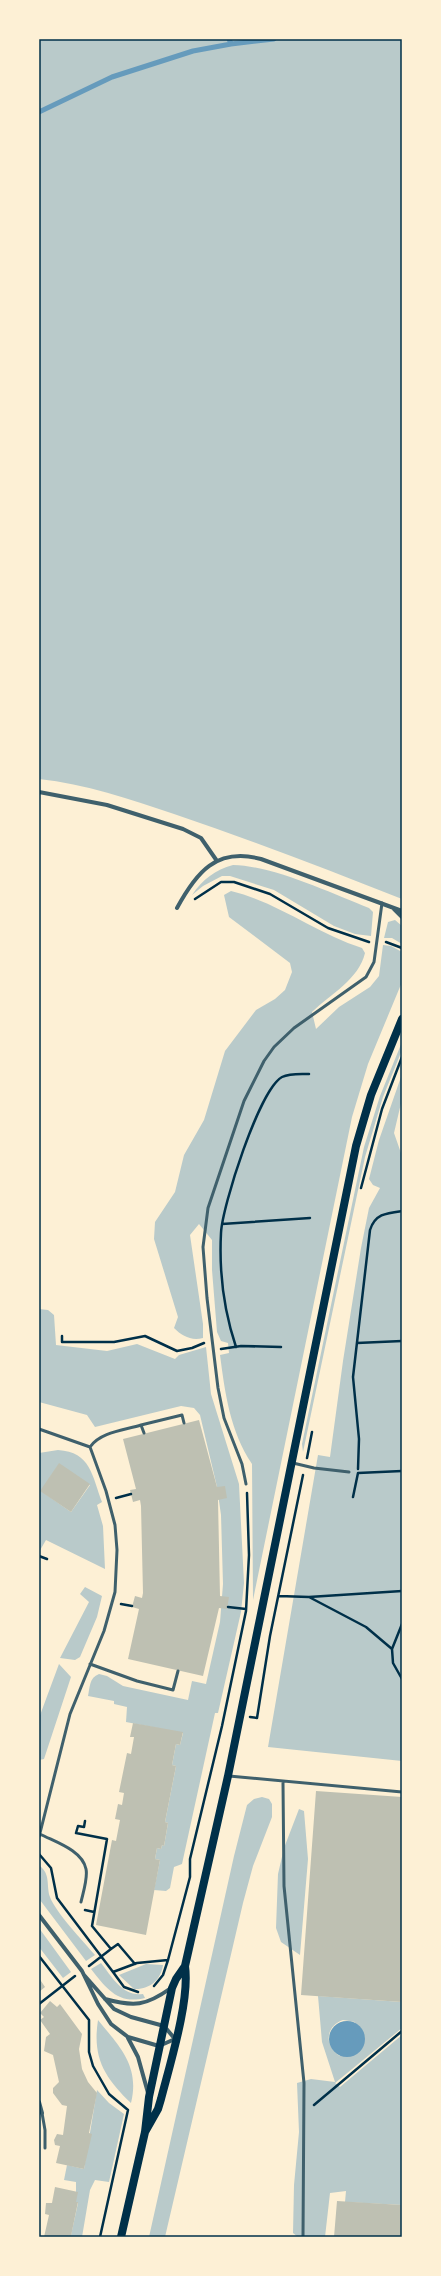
<svg xmlns="http://www.w3.org/2000/svg" width="441" height="2276" font-family="'PT Sans Narrow',sans-serif">
  <style>
    .green { fill: #b9caca; fill-rule: evenodd }
    .water { fill: #669bbc }
    .lines { fill: none; stroke-linecap: round; stroke-linejoin: round }
    .stream { stroke: #669bbc; stroke-width: 5 }
    .building { fill: #bec0b2 }
    .path { stroke: #003049; stroke-width: 2.5 }
    .service { stroke: #3f606c; stroke-width: 3 }
    .minor { stroke: #3f606c; stroke-width: 4 }
    .secondary { stroke: #003049; stroke-width: 8 }
    .neatline { fill: none; stroke: #003049; stroke-width: 1.5 }
  </style>
  <rect width="100%" height="100%" fill="#fdf0d5"/>
  <path class="green" d="M39 39H402V899C326 869 251 840 174 814 130 799 85 784 39 779Z
    M233 865C275 866 330 893 369 908L373 912 371 936 355 934 334 926 274 890 230 876H222L203 886 192 895C203 879 215 870 233 865Z
    M231 891C277 902 316 933 362 948L365 953C359 979 331 994 312 1012L316 1029 339 1007 370 987 379 976 383 945 391 946 402 952V982L368 1064 352 1117 253 1600 252 1464C230 1431 225 1393 220 1355L229 1353 228 1343 221 1341 217 1332 212 1270V1240L199 1224 190 1235 203 1324V1338C191 1341 182 1336 174 1328L178 1317 154 1239 155 1222 175 1192 184 1155 204 1120 225 1051 256 1010 275 999 285 990 292 972 290 963 229 917 224 895Z
    M395 920 402 926V944L392 938H384L388 922Z
    M402 1042V1050L383 1097 365 1157 303 1452 302 1444 364 1147 380 1096Z
    M402 1074V1099L394 1133 402 1156V1761L268 1747 318 1455 330 1457 343 1361 361 1248 369 1208 380 1188 373 1185 369 1179 379 1140Z
    M39 1309 48 1310 54 1315 56 1345 107 1351 137 1344 175 1359 179 1355 206 1347 211 1394 239 1484 244 1583 241 1612 218 1713H215L182 1864 174 1867 170 1888 166 1891 154 1890 160 1860 155 1859 157 1848 161 1849 162 1845 164 1846 168 1823 165 1822 176 1766 172 1765 176 1744 180 1745 183 1733 126 1722 127 1707 114 1704V1701L88 1696C90 1687 89 1678 99 1674L107 1676 123 1686 188 1700 192 1681 206 1684 220 1622 223 1584 221 1515 217 1487 200 1415 194 1408 181 1406 95 1427 87 1415 39 1402Z
    M58 1450C91 1452 92 1476 102 1502L97 1505 103 1526 105 1569 46 1540 39 1552V1453ZM59 1464 90 1485 71 1512 41 1491Z
    M85 1587 102 1596 97 1617 80 1657 75 1660 60 1658 89 1602 80 1594Z
    M59 1664 71 1677 44 1759 39 1760V1718Z
    M262 1797 269 1799 272 1804V1817L253 1866 243 1903 165 2237H149L234 1856 247 1805 254 1799Z
    M299 1809 304 1811 308 1859 300 1955 281 1942 276 1928 278 1874 284 1848Z
    M40 1866C51 1875 46 1886 50 1897 56 1913 83 1941 95 1955L86 1961 40 1900Z
    M39 1928 71 1972 63 1978 39 1947Z
    M101 1963C112 1977 123 1997 143 1994L145 1998C118 2005 106 1988 91 1969Z
    M146 1964 163 1965C161 1980 149 1990 134 1989L119 1975Z
    M318 1996 402 2002V2028L335 2083 340 2087 402 2035V2205L345 2202 346 2191 330 2193 325 2237H298L293 2233 294 2185 299 2132 297 2083 311 2079 335 2082 322 2042ZM343 2020 355 2022 340 2056C324 2047 325 2026 343 2020Z
    M98 2020C120 2047 140 2066 131 2103 105 2078 92 2058 98 2020Z
    M97 2090 109 2103 124 2114 109 2182 95 2180 90 2190 82 2237H68V2235H71L78 2203 76 2202V2182L64 2180 67 2165 84 2169Z"/>
  <path class="water" d="M329 2039a18 18 0 1 1 36 0a18 18 0 1 1-36 0Z"/>
  <g class="lines">
    <path class="stream" d="M229 39 231 44 274 39
      M39 112 112 77 193 51 231 44"/>
  </g>
  <path class="building" d="M199 1420 217 1487 225 1486 227 1498 218 1500 220 1596 229 1597 227 1609 219 1608 203 1676 128 1659 139 1609 132 1607 135 1596 142 1598 143 1593 141 1506 140 1500 133 1502 130 1490 136 1489 123 1439Z
    M59 1463 90 1484 71 1512 40 1491Z
    M133 1723 183 1732 180 1745 176 1744 172 1765 176 1766 165 1822 168 1823 164 1846 162 1845 161 1849 157 1848 155 1859 160 1860 146 1935 96 1925 112 1840 116 1841 120 1820 115 1819 118 1804 122 1805 124 1793 119 1792 127 1753 131 1754 134 1737H130Z
    M316 1791 402 1797V2002L301 1995Z
    M39 1978 45 1987 39 1992Z
    M50 2001 57 2007 60 2004 82 2034 79 2049 82 2069 88 2082 97 2093 89 2133 92 2134 84 2169 56 2163 60 2146 55 2145 54 2140 57 2134 63 2135 67 2106 62 2105 53 2093V2088L59 2082 53 2055 44 2051 46 2037 50 2034 40 2020 44 2017 40 2013Z
    M55 2187 78 2192 76 2202H78L71 2236 68 2235V2237H44L49 2215 45 2214 46 2203H52Z
    M337 2201 402 2205V2237H334Z"/>
  <g class="lines">
    <path class="path" d="M195 899 221 882H234L270 894 328 928 369 942
      M386 942 402 948
      M361 1188 382 1109 402 1057
      M222 1224 310 1218
      M62 1336V1342H114L145 1336 177 1351 192 1348 204 1343
      M357 1343 402 1341
      M236 1347C224 1311 219 1271 221 1233 222 1207 259 1090 282 1077 290 1073 301 1074 309 1074
      M221 1349 241 1346 281 1347
      M307 1458 312 1432
      M358 1469 359 1439 353 1377 370 1230C375 1214 386 1213 402 1211
      M353 1497 358 1473 402 1471
      M116 1498 131 1494
      M39 1556 47 1559
      M279 1596 309 1597 402 1591
      M309 1597 366 1627 392 1649 393 1663 402 1679
      M121 1604 132 1606
      M228 1607 246 1609
      M392 1649 402 1624
      M250 1717 257 1718 270 1636 303 1475
      M85 1821 84 1827 78 1826 76 1833 107 1839 92 1926 111 1949 89 1966
      M39 1854 51 1868 57 1898 113 1972 137 1963 168 1960 190 1877V1859L222 1726 246 1611 249 1555 247 1493
      M85 1910 94 1912
      M111 1949 118 1944 135 1964
      M39 1956 89 2020V2052L93 2066 109 2094 128 2110 100 2237
      M113 1972 124 1987 138 1992
      M154 1986 163 1975 168 1960
      M39 2004 75 1976
      M314 2105 402 2031"/>
    <path class="service" d="M141 1425 182 1415 184 1423
      M39 1429 90 1447
      M293 1463 314 1468 349 1472
      M246 1484 242 1464 224 1418 218 1388 207 1298 203 1247 208 1208 244 1101 264 1061 274 1047 294 1028 366 977 374 962 382 903
      M90 1664 137 1681 173 1690 178 1671
      M229 1776 402 1792
      M283 1783 284 1886 304 2083 303 2237
      M40 1834C55 1842 82 1850 86 1869 88 1878 83 1893 81 1902
      M39 1837 70 1714 104 1631 115 1592 117 1550 115 1525 106 1491 90 1447C100 1432 125 1430 141 1425L144 1433
      M42 2113 45 2130V2148"/>
    <path class="minor" d="M39 792 107 805 183 829 201 838 217 861
      M177 908C196 873 216 847 261 859L402 911
      M394 909 402 917
      M39 1915 82 1971 98 2004 111 2024 128 2037 159 2046 175 2039 164 2026 131 2017 114 2009 84 1975
      M105 1999C134 2007 146 2006 171 1988
      M128 2038 138 2057 148 2093
      M39 2102 42 2113"/>
    <path class="secondary" d="M145 2132 158 2109 161 2099C170 2064 190 2000 185 1966L228 1776 356 1146 371 1095 402 1019
      M121 2237 145 2132 149 2097 172 1988 176 1979 185 1966"/>
  </g>
  <rect width="441" height="2276" fill="none" stroke="#fdf0d5" stroke-width="80"/>
  <rect x="40" y="40" width="361" height="2196" class="neatline"/>
</svg>
